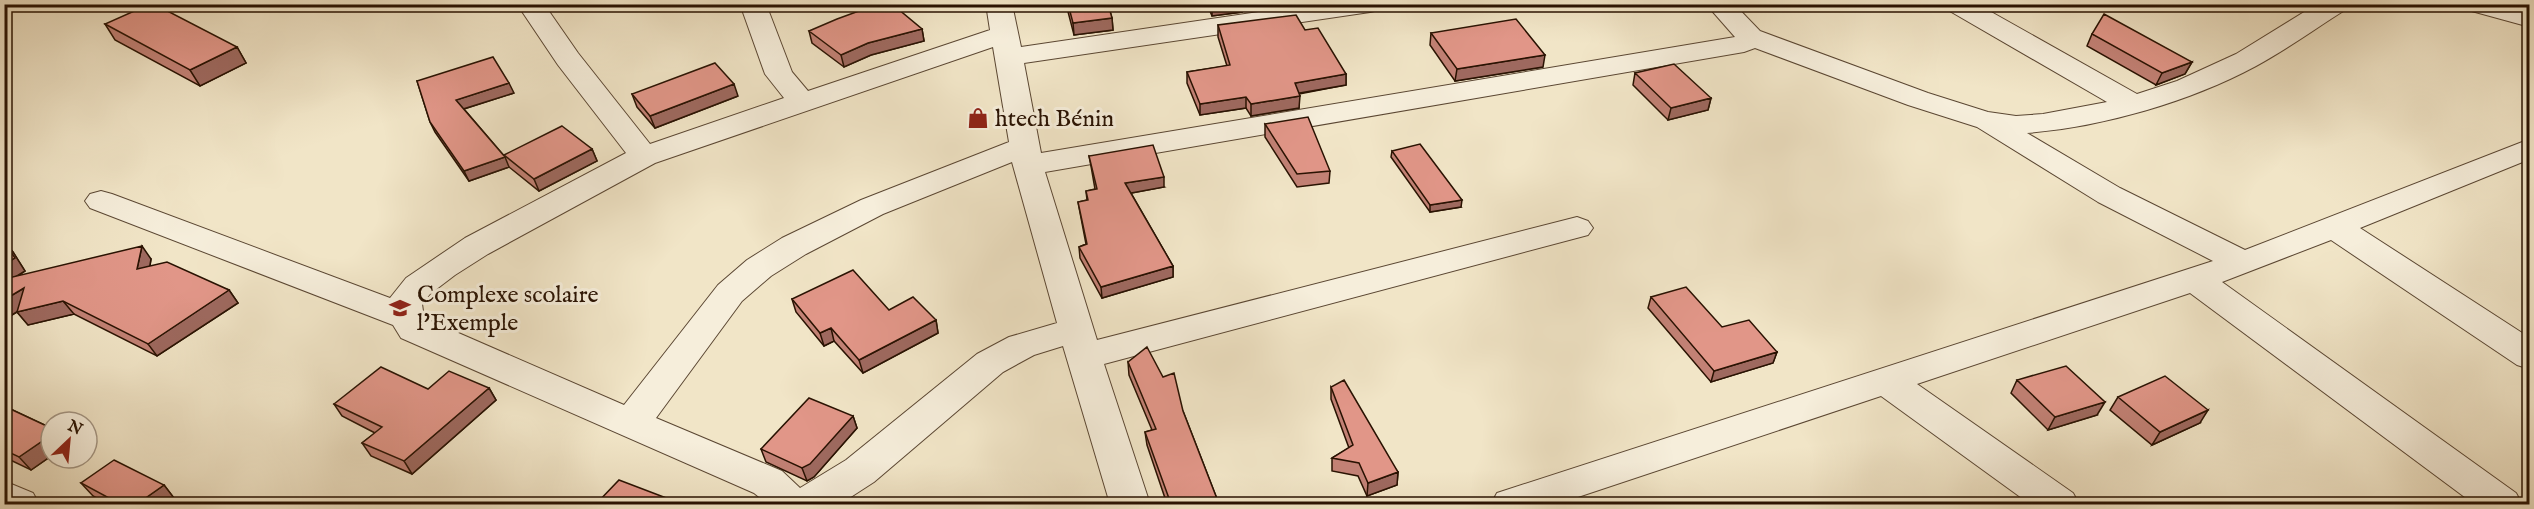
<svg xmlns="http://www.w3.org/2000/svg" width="2534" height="509" font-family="'IM FELL English',serif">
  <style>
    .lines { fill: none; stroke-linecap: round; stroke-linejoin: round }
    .minor-casing { stroke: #5b4733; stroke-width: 2 }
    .minor { fill: #f6eedb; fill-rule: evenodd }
    .wall { fill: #c28175; stroke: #291202; stroke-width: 1.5 }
    .shaded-wall { fill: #9e695f; stroke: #291202; stroke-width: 1.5 }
    .building { fill: #e19688; stroke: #291202; stroke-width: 1.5 }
    .labels { text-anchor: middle; stroke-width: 6; stroke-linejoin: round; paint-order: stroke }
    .poi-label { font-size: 24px; fill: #291202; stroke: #f6eedb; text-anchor: start }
  </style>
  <rect width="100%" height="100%" fill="#f1e5c7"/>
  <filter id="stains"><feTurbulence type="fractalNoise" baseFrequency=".00333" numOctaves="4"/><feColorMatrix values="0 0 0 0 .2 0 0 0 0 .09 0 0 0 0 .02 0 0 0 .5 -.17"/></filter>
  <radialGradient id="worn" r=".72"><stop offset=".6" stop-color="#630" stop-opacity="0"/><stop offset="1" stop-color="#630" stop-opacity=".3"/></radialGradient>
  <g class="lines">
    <defs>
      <path id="minor" d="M517 4H544L578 53 650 144 784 98 765 74 740 4H766L792 72 808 91 990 30 986 4H1012L1021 47 1312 4H1383L1379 10 1370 12 1024 63 1041 153 1735 37 1706 4H1734L1760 31 1928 93 1988 112 2016 116 2043 114 2107 102 1948 10 1944 4H1977L2137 94 2177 81 2236 54 2317 4H2349L2345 10C2316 28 2286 50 2256 66 2189 102 2102 127 2027 133L2120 188 2245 250 2530 139V159L2360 228 2530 338V369L2517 365 2331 240 2222 282 2516 493 2522 504H2474L2190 293 1917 384 2073 493 2079 504H2030L1881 396 1557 504H1491L1497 493 2213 261 2098 202 1977 127 1908 105 1755 48 1744 52 1045 172 1097 340 1577 217 1588 221 1593 228 1588 235 1104 364 1150 504H1110L1063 346 1034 355 1003 372 874 482 840 504H764V501L754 493 401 338 393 325 90 208 85 201 90 194 101 191 112 194 390 298 406 278 465 238 626 153 558 65ZM993 47 1009 142 861 200 782 238 747 260 718 285 624 405 424 318 422 304 430 294 455 275 488 254 655 163ZM1012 162 1057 323 1009 337 977 354 846 460 800 488 782 471 656 418 742 301 771 276 806 254 883 214Z
        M2464 4H2508L2530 11V27L2468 10Z
        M4 481 33 493 39 504H4Z"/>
    </defs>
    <use href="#minor" class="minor-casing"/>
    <use href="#minor" class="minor"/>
  </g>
  <path class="wall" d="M1066 4H1108L1112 18 1113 30 1074 35Z
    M1207 4H1242V12L1212 16Z
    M105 24 237 47 246 63 200 86 115 40Z
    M1218 25 1305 30 1346 74V85L1299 94V108L1251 116 1246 108 1200 115 1187 83V72L1227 66 1218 37Z
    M922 29 924 41 871 55 844 67 812 43 809 31Z
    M1431 33 1543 67 1455 81 1430 45Z
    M2092 34 2192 62 2185 74 2156 85 2087 46Z
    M1635 73 1711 98 1708 110 1668 120 1633 85Z
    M417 81 514 93 464 109 505 157 504 155 592 149 597 161 539 191 509 167 469 181 435 132 430 122Z
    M632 94 738 96 655 128 637 107Z
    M1265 124 1330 171 1329 183 1297 187 1265 137Z
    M1392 151 1461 207 1430 212 1391 157Z
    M1089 156 1164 187 1131 193 1173 266V277L1102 298 1080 258 1079 247 1086 244 1078 202 1087 200 1086 191 1095 189 1091 166Z
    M4 242 13 252 25 271 18 276 151 259 150 266 229 290 238 303 157 356 74 314 28 325 17 312 4 320Z
    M1651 297 1777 352 1773 363 1711 382 1648 308Z
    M792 299 889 310 936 320 938 333 863 373 834 341 824 346 796 312Z
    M1128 362 1183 411 1219 504H1167L1147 445 1145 432 1152 430 1129 375Z
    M2017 380 2097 415 2048 430 2011 393Z
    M1331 387 1398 472 1397 485 1367 496 1358 476 1332 471V458L1349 448 1331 399Z
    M489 388 496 400 412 474 371 456 362 443 375 433 342 416 334 404 428 389Z
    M2118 397 2200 423 2152 445 2110 410Z
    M4 406 51 428V456L31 470 4 457Z
    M853 416 857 428 814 477 807 481 766 462 761 449Z
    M81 483 164 485 174 498 166 504H108L93 496Z"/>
  <path class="shaded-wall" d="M1242 4V12L1212 16V5Z
    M1112 18 1113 30 1074 35 1073 23Z
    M922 29 924 41 871 55 844 67 841 55 868 43Z
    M237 47 246 63 200 86 190 70Z
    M1545 55 1543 67 1455 81 1457 69Z
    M2192 62 2185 74 2156 85 2162 73Z
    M1346 74V85L1294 94 1295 83Z
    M509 83 514 93 460 110 456 100Z
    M734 84 738 96 655 128 650 116Z
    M1300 96 1299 108 1251 116V104Z
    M1246 97V108L1200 115V104Z
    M1711 98 1708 110 1668 120 1671 108Z
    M592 149 597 161 539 191 534 179Z
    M505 157 509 167 469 181 464 171Z
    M1164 177V187L1126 194 1125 183Z
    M1462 200 1461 207 1430 212V205Z
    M4 242 13 252 25 271 4 284Z
    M142 246 151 259 147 282 137 269Z
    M1173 266V277L1102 298 1101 287Z
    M24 288 34 301 4 320V300Z
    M229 290 238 303 157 356 148 344Z
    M63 301 74 314 28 325 17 312Z
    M936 320 938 333 863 373 859 360Z
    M831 328 834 341 824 346 820 333Z
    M1777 352 1773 363 1711 382 1714 371Z
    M489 388 496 400 412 474 404 461Z
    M2105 402 2097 415 2048 430 2055 417Z
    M2208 410 2200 423 2152 445 2160 432Z
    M853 416 857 428 814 477 807 481 802 468Z
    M51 435V456L31 470 19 457Z
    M1398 472 1397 485 1367 496 1368 483Z
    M164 485 174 498 166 504H137Z"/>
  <path class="building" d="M150 4H154L237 47 190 70 105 24Z
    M878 4H892L922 29 868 43 841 55 809 31 837 19Z
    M1068 4H1108L1112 18 1073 23Z
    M2104 14 2192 62 2162 73 2092 34Z
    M1296 15 1305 30 1318 28 1346 74 1295 83 1300 96 1251 104 1246 97 1200 104 1187 72 1230 65 1218 25Z
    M1516 19 1545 55 1457 69 1431 33Z
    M493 57 509 83 456 100 505 157 464 171 430 122 417 81Z
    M715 63 734 84 650 116 632 94Z
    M1674 64 1711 98 1671 108 1635 73Z
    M1308 117 1330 171 1297 174 1265 124Z
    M562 126 592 149 534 179 504 155Z
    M1420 144 1462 200 1430 205 1392 151Z
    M1153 145 1164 177 1125 183 1173 266 1101 287 1079 247 1087 244 1078 202 1088 200 1086 191 1097 189 1089 156Z
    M4 242 15 258 4 265Z
    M142 246 137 269 167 262 229 290 148 344 63 301 17 312 24 288 4 300V279Z
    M853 270 889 310 913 297 936 320 859 360 831 328 820 333 792 299Z
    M1686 287 1722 327 1749 320 1777 352 1714 371 1651 297Z
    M1147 347 1163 377 1174 373 1183 411 1219 504H1171L1145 432 1156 429 1128 362Z
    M2066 366 2105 402 2055 417 2017 380Z
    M381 367 428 389 449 371 489 388 404 461 362 443 382 427 334 404Z
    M2165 376 2208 410 2160 432 2118 397Z
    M1344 380 1398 472 1368 483 1359 463 1332 458 1353 445 1331 387Z
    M809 398 853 416 810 464 802 468 761 449Z
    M4 406 51 428V435L19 457 4 450Z
    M114 460 164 485 137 504H120L81 483Z
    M619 480 682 504H596Z"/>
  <defs>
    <symbol id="shop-bare" viewBox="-9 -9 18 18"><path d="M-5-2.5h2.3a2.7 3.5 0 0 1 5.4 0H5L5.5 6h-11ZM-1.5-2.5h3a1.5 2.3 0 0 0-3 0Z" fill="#8f2418" stroke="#f6eedb" stroke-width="2.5" paint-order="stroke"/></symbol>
    <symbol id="school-bare" viewBox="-9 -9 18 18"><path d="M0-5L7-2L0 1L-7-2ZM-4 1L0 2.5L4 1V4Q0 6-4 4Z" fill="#8f2418" stroke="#f6eedb" stroke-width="2.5" paint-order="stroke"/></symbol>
  </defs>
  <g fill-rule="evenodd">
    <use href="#shop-bare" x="963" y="103" width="30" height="30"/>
    <use href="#school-bare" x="385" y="293" width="30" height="30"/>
  </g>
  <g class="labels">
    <g class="poi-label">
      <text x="995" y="126">htech Bénin</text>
      <text x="417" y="302">Complexe scolaire<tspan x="417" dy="28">l'Exemple</tspan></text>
    </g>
  </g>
  <rect width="2534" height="509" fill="none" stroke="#f1e5c7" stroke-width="24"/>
  <rect x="6" y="6" width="2522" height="497" fill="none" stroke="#291202" stroke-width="3"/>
  <rect x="12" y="12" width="2510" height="485" fill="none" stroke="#291202" stroke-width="1.5"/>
  <g transform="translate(69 440) rotate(26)"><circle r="28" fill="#f6eedb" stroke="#a49684" stroke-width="1.5"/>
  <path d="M0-4.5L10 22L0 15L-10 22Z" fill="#8f2418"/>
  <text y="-9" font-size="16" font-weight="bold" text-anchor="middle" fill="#291202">N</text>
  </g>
  <rect width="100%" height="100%" filter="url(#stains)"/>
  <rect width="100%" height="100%" fill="url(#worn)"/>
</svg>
